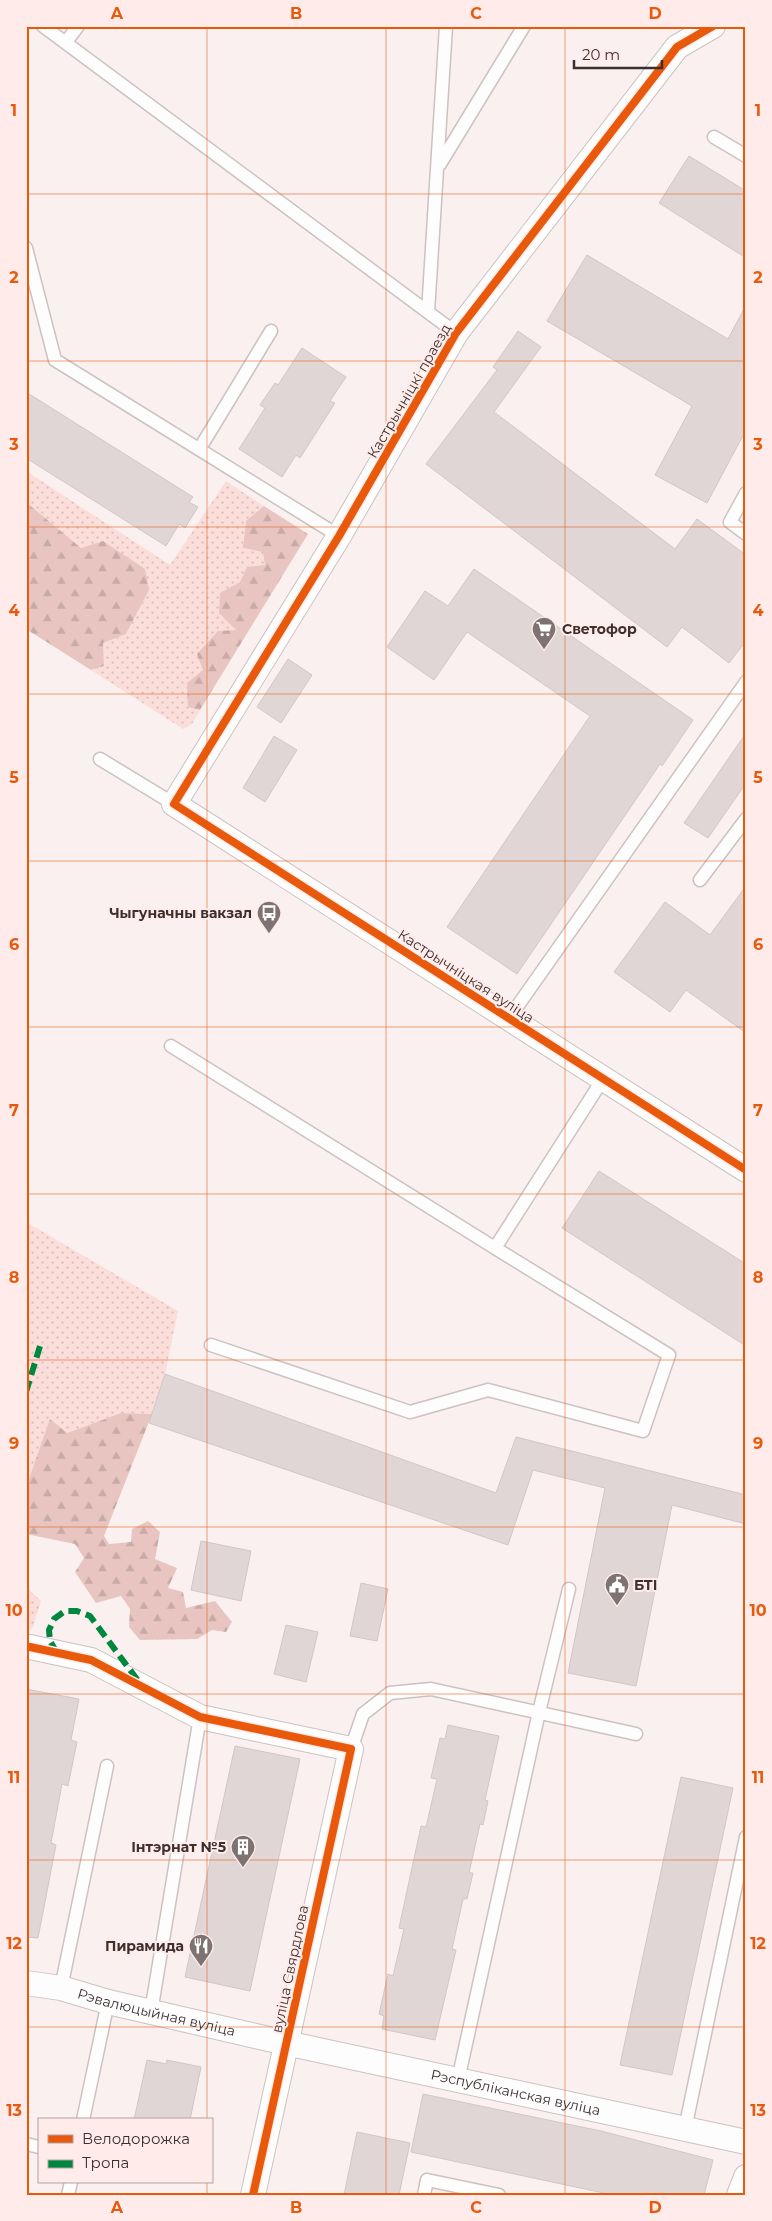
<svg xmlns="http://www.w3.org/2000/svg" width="772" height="2221" font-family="Montserrat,sans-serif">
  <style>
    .grass { fill: url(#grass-dots) }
    .forest { fill: url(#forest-firs) }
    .building { fill: #e0d6d5; stroke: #d1c7c6 }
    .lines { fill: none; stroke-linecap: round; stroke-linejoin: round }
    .lane-casing { stroke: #ccc2c1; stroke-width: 15 }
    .street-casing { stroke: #ccc2c1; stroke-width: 26 }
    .lane { stroke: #fefdfd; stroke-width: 12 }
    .street { stroke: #fefdfd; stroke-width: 24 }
    .quiet { stroke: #00873e; stroke-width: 6; stroke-dasharray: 12 6; stroke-linecap: butt }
    .cycleway-casing { stroke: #ffecea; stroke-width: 11 }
    .cycleway { stroke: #e8590c; stroke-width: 8 }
    .grid { fill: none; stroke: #e8590c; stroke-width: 1; stroke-opacity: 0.55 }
    .labels { text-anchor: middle; stroke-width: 4; stroke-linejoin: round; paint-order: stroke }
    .street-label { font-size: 14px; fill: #3c302f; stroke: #ffecea }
    .poi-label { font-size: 14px; font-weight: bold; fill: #3c302f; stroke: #ffecea; text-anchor: end }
    .neatline { fill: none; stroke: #e8590c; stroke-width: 2 }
    .grid-label { font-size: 16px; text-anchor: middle; font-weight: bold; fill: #e8590c }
  </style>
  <defs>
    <pattern id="grass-dots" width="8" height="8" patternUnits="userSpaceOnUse" patternTransform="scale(1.25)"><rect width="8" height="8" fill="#fbddda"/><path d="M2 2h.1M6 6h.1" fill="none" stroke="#d8bebb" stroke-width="1.8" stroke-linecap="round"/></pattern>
    <pattern id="forest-firs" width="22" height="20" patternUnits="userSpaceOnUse" patternTransform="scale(1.25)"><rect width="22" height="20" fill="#e8c5c1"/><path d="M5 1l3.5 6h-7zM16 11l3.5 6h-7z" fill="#c8aaa6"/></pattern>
  </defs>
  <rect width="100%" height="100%" fill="#faf0ef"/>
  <path class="grass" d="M26 471 170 565 226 481 264 506 246 521 243 548 264 552 265 565 237 630 203 670 188 707 200 710 192 724 183 729 91 670 104 666 103 643 126 634 149 590 103 542 81 548 26 502Z
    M26 1222 178 1311 165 1374 152 1414 121 1413 67 1433 26 1481Z
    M26 1587 41 1601 33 1627 26 1632Z"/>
  <path class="forest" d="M26 502 81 548 103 541 145 569 149 590 126 634 103 643 104 666 91 670 26 629Z
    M264 506 308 534 200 710 188 707 187 683 203 670 197 654 218 631 236 630 219 613 220 593 240 582 247 567 265 565 263 552 243 548 246 521Z
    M121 1413 152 1414 104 1536 109 1544 131 1542 132 1529 148 1521 160 1532 155 1559 177 1568 168 1588 183 1592 186 1608 215 1601 232 1622 226 1632 212 1630 197 1639 140 1640 129 1627 130 1609 121 1596 96 1603 75 1572 84 1558 75 1544 26 1534V1481L29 1479 50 1419 67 1433Z"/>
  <path class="building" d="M689 156 746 191V258L659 203Z
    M587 255 728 339 746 305V430L707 503 655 475 692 406 547 321Z
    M518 331 541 347 494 412 675 549 697 519 746 555V641L729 663 682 627 667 647 426 464 497 370 493 367Z
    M302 348 346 377 330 401 335 403 300 458 296 455 282 477 239 449 265 408 260 405 275 383 278 385Z
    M26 392 193 497 189 502 198 507 185 528 179 524 166 546 26 458Z
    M474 569 693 720 662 766 660 764 517 974 447 927 590 716 467 632 434 680 387 647 425 591 448 606Z
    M288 659 312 675 281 723 257 707Z
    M746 733V783L708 838 684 823Z
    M274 736 297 750 265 802 243 788Z
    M746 886V1033L686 990 670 1012 614 972 665 902 710 935Z
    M599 1171 746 1264V1346L562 1228Z
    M165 1374 496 1493 516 1437 746 1495V1524L672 1505 636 1686 568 1673 605 1488 533 1470 508 1545 149 1423Z
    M201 1541 251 1551 241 1601 191 1590Z
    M361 1583 388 1589 377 1641 350 1636Z
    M286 1625 318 1632 306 1682 274 1674Z
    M26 1689 79 1699 71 1740 77 1742 68 1786 62 1784 51 1843 56 1845 38 1938 26 1937Z
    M448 1725 499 1736 485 1800 488 1801 483 1825 480 1824 469 1873H473L467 1899H463L452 1949 456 1950 435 2040 382 2029 384 2016 379 2014 388 1974 393 1976 404 1929 399 1928 421 1826 426 1827 437 1779 431 1778 440 1738 445 1739Z
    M235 1746 300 1759 250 1991 185 1977Z
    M681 1777 733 1788 672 2075 620 2065Z
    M147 2060 166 2064 167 2060 201 2067 190 2120H134Z
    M423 2094 601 2131 713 2160 704 2195H613L411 2152Z
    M357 2132 410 2143 399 2195H344Z"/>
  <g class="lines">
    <defs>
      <path id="lane" d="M43 26 456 333
        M66 42 78 26
        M714 137 746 156
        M440 164 524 26
        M26 248 55 360 339 536
        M428 312 446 26
        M200 448 271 331
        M746 493 730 522 746 534
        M100 759 174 804
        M700 880 746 819
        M509 1018 746 682
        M171 1046 495 1248
        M211 1345 410 1412 488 1390 643 1431 669 1355 495 1248 603 1079
        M351 1749 363 1714 390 1693 431 1689 636 1734
        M61 1988 107 1766
        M151 2012 200 1717
        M458 2080 539 1712 569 1589
        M83 2120 108 2002
        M685 2129 746 1837
        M26 2144 39 2147
        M68 2195 71 2182
        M424 2195 427 2180 499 2195"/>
      <g id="street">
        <path d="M713 26 677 47 456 333 339 536 174 804 746 1170"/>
        <path d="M30 1647 91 1660 200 1717 351 1749 253 2195"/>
        <path id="s1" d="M26 1983 61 1988 108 2002 286 2043 746 2142"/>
        <path d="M739 2195 746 2177"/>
      </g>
    </defs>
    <use href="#lane" class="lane-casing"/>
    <use href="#street" class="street-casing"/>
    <use href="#lane" class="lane"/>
    <use href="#street" class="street"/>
    <path class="quiet" d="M26 1392 40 1346
      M57 1653 50 1641 49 1630 54 1619 65 1611H77L90 1616 139 1682"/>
    <defs>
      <path id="cycleway" d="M713 26 677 47 456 333 339 536 174 804 746 1170
        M30 1647 91 1660 200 1717 351 1749 253 2195"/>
    </defs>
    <use href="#cycleway" class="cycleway-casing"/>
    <use href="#cycleway" class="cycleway"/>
  </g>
  <path class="grid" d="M207 26V2120M386 26V2195M565 26V2195M26 194H746M26 361H746M26 527H746M26 694H746M26 861H746M26 1027H746M26 1194H746M26 1360H746M26 1527H746M26 1694H746M26 1860H746M26 2027H746M207 2182V2195"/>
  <defs>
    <symbol id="supermarket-pin" viewBox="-11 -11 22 30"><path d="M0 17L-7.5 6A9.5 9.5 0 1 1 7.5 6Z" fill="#7e7372" stroke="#ffecea"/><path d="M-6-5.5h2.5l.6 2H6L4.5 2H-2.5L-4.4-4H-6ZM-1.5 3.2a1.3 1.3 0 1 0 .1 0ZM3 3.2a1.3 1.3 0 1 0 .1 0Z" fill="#fff"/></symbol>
    <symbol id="bus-pin" viewBox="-11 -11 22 30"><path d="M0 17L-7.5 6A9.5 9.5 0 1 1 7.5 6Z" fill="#7e7372" stroke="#ffecea"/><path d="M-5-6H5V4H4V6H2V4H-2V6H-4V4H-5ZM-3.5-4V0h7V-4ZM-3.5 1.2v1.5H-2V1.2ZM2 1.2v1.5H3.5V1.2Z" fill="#fff"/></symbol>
    <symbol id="civic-pin" viewBox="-11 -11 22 30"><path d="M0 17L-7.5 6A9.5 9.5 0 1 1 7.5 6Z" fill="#7e7372" stroke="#ffecea"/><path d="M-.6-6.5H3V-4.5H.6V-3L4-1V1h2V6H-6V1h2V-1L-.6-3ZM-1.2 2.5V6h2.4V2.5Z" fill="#fff"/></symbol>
    <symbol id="building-pin" viewBox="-11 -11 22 30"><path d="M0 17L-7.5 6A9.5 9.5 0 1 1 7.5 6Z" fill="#7e7372" stroke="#ffecea"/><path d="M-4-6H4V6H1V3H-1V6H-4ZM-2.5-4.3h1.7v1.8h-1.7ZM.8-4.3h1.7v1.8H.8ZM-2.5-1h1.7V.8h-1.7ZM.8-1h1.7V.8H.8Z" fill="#fff"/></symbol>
    <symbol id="restaurant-pin" viewBox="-11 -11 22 30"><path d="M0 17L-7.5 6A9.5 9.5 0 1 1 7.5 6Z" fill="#7e7372" stroke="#ffecea"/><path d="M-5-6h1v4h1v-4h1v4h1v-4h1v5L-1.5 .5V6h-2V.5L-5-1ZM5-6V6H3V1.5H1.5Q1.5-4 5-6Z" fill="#fff"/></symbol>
  </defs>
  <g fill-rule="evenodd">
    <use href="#supermarket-pin" x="530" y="615" width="28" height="38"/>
    <use href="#bus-pin" x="255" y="899" width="28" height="38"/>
    <use href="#civic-pin" x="603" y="1571" width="28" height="38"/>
    <use href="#building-pin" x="229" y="1833" width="28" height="38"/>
    <use href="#restaurant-pin" x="187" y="1932" width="28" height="38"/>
  </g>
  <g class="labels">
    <g class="street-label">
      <text transform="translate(409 391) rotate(-60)" y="5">Кастрычніцкі праезд</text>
      <text transform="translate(466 976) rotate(33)" y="5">Кастрычніцкая вуліца</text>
      <text transform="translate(290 1969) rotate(-78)" y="5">вуліца Свярдлова</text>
      <text dy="5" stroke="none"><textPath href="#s1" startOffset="134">Рэвалюцыйная вуліца</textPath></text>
      <text dy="5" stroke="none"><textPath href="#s1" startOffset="502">Рэспубліканская вуліца</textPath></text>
    </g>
    <g class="poi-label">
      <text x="562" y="634" text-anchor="start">Светофор</text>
      <text x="252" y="918">Чыгуначны вакзал</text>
      <text x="634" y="1590" text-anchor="start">БТІ</text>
      <text x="226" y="1852">Інтэрнат №5</text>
      <text x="184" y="1951">Пирамида</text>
    </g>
  </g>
  <rect width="772" height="2221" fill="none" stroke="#ffecea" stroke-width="55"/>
  <rect x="38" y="2118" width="175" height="65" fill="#ffecea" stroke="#b1a19f"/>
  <rect x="48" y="2135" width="25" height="8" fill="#e8590c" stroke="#b1a19f"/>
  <text x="82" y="2144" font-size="15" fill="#3c302f">Велодорожка</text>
  <rect x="48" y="2160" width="25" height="8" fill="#00873e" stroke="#b1a19f"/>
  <text x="82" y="2168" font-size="15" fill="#3c302f">Тропа</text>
  <path d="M574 60v8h88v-8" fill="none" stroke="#3c302f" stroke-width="2.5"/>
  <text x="582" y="60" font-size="15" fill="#3c302f" stroke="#ffecea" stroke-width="4" paint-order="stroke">20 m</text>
  <rect x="28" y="28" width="716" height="2166" class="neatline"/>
  <g class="grid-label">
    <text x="117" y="19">A</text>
    <text x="296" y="19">B</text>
    <text x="476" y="19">C</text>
    <text x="655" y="19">D</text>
    <text x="14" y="116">1</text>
    <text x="758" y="116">1</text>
    <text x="14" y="283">2</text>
    <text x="758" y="283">2</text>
    <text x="14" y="450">3</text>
    <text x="758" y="450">3</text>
    <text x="14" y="616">4</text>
    <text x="758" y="616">4</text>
    <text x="14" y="783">5</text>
    <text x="758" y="783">5</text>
    <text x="14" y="950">6</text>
    <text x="758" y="950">6</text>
    <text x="14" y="1116">7</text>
    <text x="758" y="1116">7</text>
    <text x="14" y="1283">8</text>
    <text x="758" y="1283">8</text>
    <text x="14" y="1449">9</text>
    <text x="758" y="1449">9</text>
    <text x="14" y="1616">10</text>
    <text x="758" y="1616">10</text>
    <text x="14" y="1783">11</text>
    <text x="758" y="1783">11</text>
    <text x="14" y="1949">12</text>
    <text x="758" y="1949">12</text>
    <text x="14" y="2116">13</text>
    <text x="758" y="2116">13</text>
    <text x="117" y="2213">A</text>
    <text x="296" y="2213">B</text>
    <text x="476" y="2213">C</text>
    <text x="655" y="2213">D</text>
  </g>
</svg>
